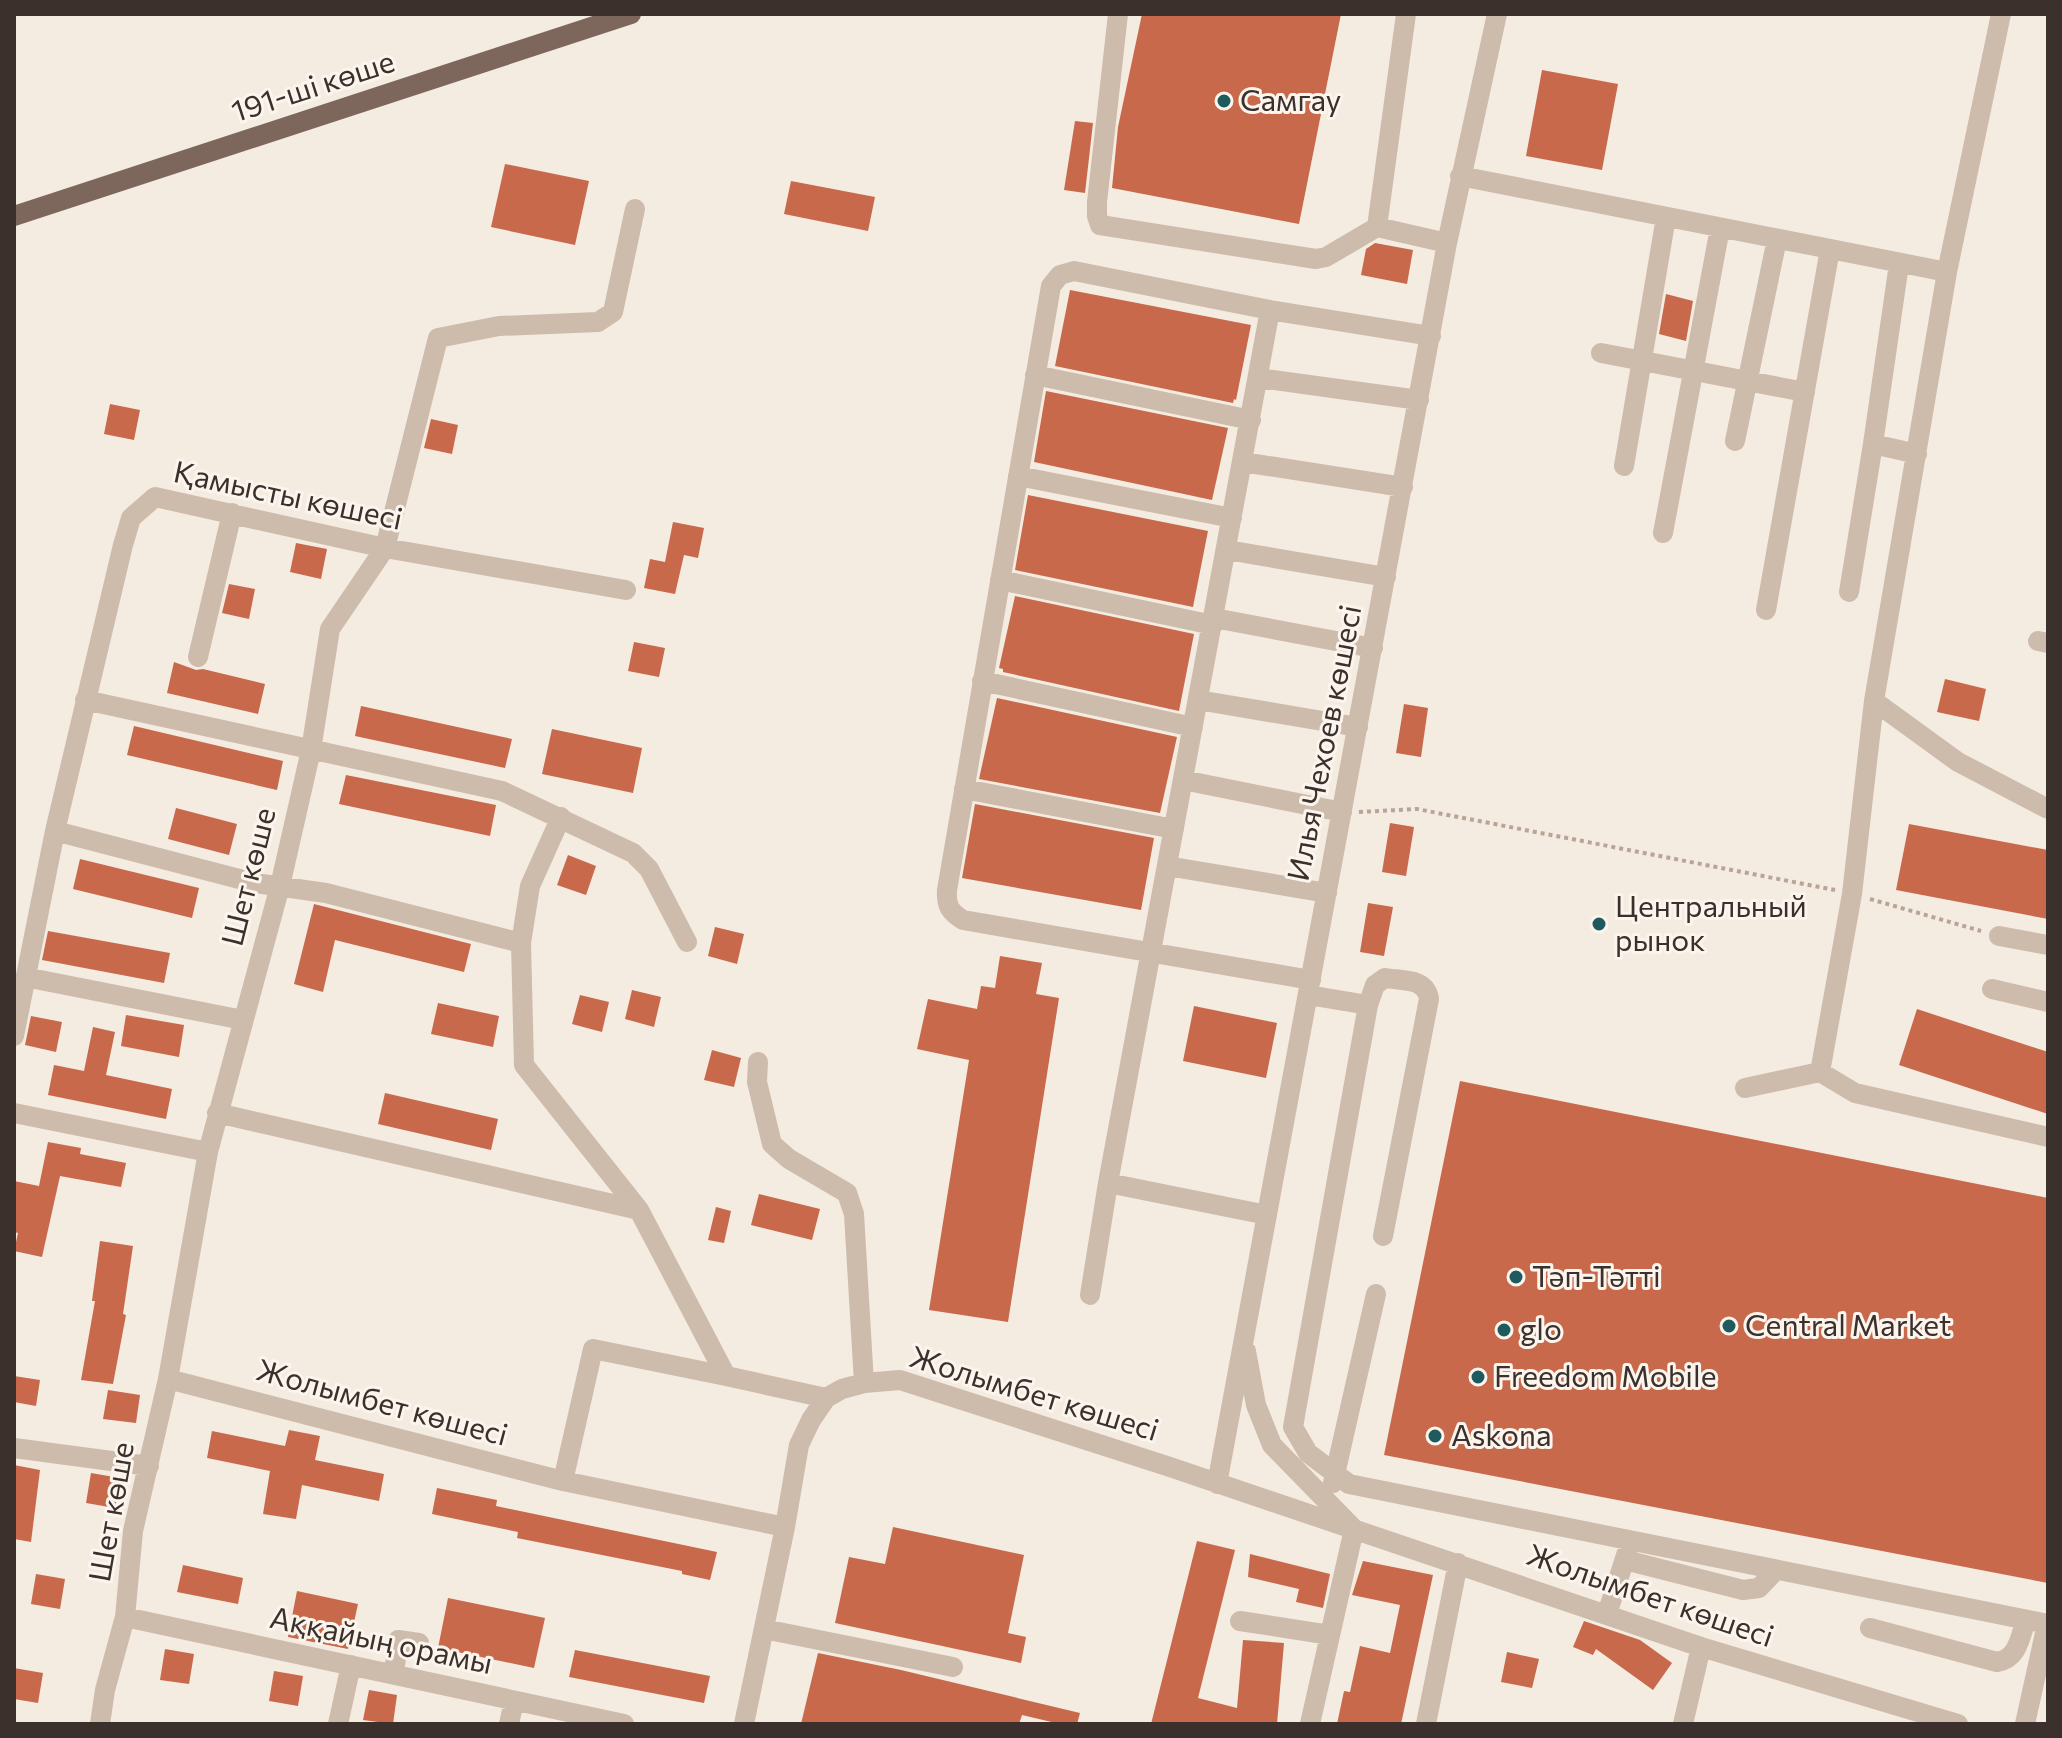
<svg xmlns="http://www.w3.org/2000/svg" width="2062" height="1738" font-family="Commissioner,sans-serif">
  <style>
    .building { fill: #c8694b }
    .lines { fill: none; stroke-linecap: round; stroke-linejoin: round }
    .path { stroke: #b9a596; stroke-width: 4; stroke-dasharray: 4 4; stroke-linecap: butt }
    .minor { stroke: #cdbbac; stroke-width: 20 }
    .major { stroke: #7d675c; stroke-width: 20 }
    .poi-dot { fill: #1f5a5e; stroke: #fbf5ee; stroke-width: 3 }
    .labels { text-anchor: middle; stroke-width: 6; stroke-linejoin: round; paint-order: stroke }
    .street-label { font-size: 30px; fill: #3b302b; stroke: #fbf5ee }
    .poi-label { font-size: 30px; fill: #3b302b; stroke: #fbf5ee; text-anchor: start }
  </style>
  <rect width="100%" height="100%" fill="#f4ebe1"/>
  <path class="building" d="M1142 14H1341L1299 224 1112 188 1118 127Z
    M1542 70 1618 84 1602 170 1526 156Z
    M1075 121 1093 123 1085 193 1064 190Z
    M505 164 589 181 575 245 491 227Z
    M791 181 875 197 868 231 784 214Z
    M1375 243 1413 250 1407 284 1361 275 1366 249Z
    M1070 290 1251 325 1236 400 1234 399 1233 403 1055 366Z
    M1666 294 1693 301 1686 341 1659 334Z
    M1046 391 1228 428 1212 500 1034 462Z
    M110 404 140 410 134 440 104 434Z
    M431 419 458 425 452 454 424 448Z
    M1028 495 1208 531 1193 607 1015 570Z
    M673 522 704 528 698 558 684 555 675 594 644 588 650 559 665 562Z
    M296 543 327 549 321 579 290 572Z
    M229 584 255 589 249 619 222 613Z
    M1015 596 1194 634 1179 711 1003 672V669L999 668Z
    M634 642 665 648 659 677 628 671Z
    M174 662 196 670 203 669 265 684 258 714 167 693Z
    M1945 679 1986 689 1979 721 1937 712Z
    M997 698 1177 737 1160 813 979 779Z
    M1404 704 1428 708 1421 757 1396 753Z
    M361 706 512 739 505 768 355 736Z
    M134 726 283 761 277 790 127 755Z
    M552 729 642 748 633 793 542 774Z
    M346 775 496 805 490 836 339 804Z
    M975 804 1154 838 1141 910 962 878Z
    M176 808 237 824 229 855 168 839Z
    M1390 823 1414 827 1406 876 1382 872Z
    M1909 824 2048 850V919L1896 890Z
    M568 855 596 866 586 895 557 885Z
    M80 859 199 888 192 918 73 889Z
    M1368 903 1393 907 1384 956 1360 952Z
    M314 904 471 944 464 972 335 940 323 992 294 984Z
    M715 927 744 934 737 964 708 956Z
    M48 931 170 953 164 983 42 960Z
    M1000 956 1042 963 1036 994 1059 998 1008 1322 929 1310 969 1060 917 1049 928 999 977 1009 981 986 995 988Z
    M632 990 661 997 654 1027 625 1019Z
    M580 995 609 1002 602 1032 572 1024Z
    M438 1003 499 1016 493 1047 431 1034Z
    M1194 1006 1277 1023 1266 1078 1183 1061Z
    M1917 1009 2048 1052V1114L1899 1065Z
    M126 1015 184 1025 179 1057 121 1046Z
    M31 1016 62 1022 56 1052 25 1045Z
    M93 1027 115 1032 106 1075 172 1089 166 1119 48 1095 54 1065 84 1071Z
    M712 1050 741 1058 734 1087 704 1080Z
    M1460 1081 2048 1198V1583L1384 1455Z
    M385 1093 498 1119 491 1150 378 1124Z
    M48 1142 81 1148 80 1154 126 1163 121 1187 60 1176 42 1257 14 1251 18 1233 14 1232V1181L39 1186Z
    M759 1194 820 1209 812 1240 751 1225Z
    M716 1207 731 1211 724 1243 708 1240Z
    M100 1241 133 1246 123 1314 126 1315 113 1384 81 1380 95 1301H92Z
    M14 1376 40 1380 36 1406 14 1402Z
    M108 1390 140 1395 136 1423 103 1419Z
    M289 1430 320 1436 315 1460 384 1474 379 1501 302 1485 296 1519 263 1514 270 1471 207 1458 212 1431 285 1446Z
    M14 1465 40 1470 31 1542 14 1539Z
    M91 1473 120 1478 115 1508 86 1503Z
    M437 1488 497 1500 496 1506 717 1552 710 1580 682 1574V1571L517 1538 518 1532 432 1514Z
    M893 1527 1024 1555 1008 1633 1026 1637 1021 1663 835 1623 849 1557 885 1564Z
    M1197 1541 1235 1550 1198 1698 1237 1708 1243 1640 1284 1643 1277 1724H1151Z
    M1250 1554 1330 1574 1323 1608 1296 1602 1299 1589 1248 1577Z
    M1363 1561 1433 1575 1401 1724H1337L1344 1691 1350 1692 1360 1646 1390 1653 1400 1605 1352 1595Z
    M183 1565 243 1578 238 1604 177 1592Z
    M36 1574 65 1579 60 1609 31 1604Z
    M297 1591 358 1604 348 1649 288 1637Z
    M448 1598 545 1618 534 1668 438 1648Z
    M1584 1621 1640 1640 1672 1663 1653 1690 1596 1649 1593 1655 1573 1647Z
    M165 1649 194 1654 189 1684 160 1680Z
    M575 1650 710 1676 704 1703 569 1677Z
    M1507 1652 1539 1659 1532 1688 1501 1682Z
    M818 1653 901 1670 1080 1713 1077 1724H1060L1022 1715 1019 1724H801Z
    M14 1668 43 1673 38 1703 14 1699Z
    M274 1671 303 1676 298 1706 269 1701Z
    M369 1690 397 1695 393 1724 363 1720Z"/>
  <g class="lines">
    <path class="path" d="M1359 812 1417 809 1835 890
      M1870 899 1981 931"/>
    <path class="minor" d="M1118 14 1097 202V216L1100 225 1316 259 1326 257 1377 227
      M1406 14 1377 227 1447 243
      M2001 14 1947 272 1874 701 1958 762 2048 809
      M1460 176 1947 272
      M1899 264 1873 444 1917 454
      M1601 353 1805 392
      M1035 375 1251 420
      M1259 378 1419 400
      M1735 441 1777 239
      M1243 462 1403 487
      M1624 466 1666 217
      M1018 476 1232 518
      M1663 533 1720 228
      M1227 550 1386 577
      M1000 580 1213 625
      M1849 592 1873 444
      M1766 610 1830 249
      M1214 618 1373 648
      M2038 641 2048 643
      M198 657 232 513
      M982 681 1193 727
      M85 700 502 791 633 853 649 869 687 942
      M1198 700 1358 727
      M1874 701 1852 894 1820 1072 1855 1093 2048 1137
      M1183 780 1342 812
      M964 789 1174 829
      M561 817 530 886 521 943 524 1065 639 1210 726 1376 826 1398
      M55 831 255 883 326 893 521 943
      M1167 866 1327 893
      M1999 936 2048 945
      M25 977 243 1020
      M1311 980 963 920C950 912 946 906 947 890L1051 286 1060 275 1074 271 1270 310 1431 336
      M1992 989 2048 1002
      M1308 995 1368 1005
      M14 1036 55 831 123 545 131 518 155 497 385 548 626 590
      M758 1062 757 1082 772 1144 789 1159 847 1193 854 1214 864 1383
      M1745 1088 1820 1072
      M14 1113 208 1152
      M217 1113 639 1210
      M1108 1183 1267 1215
      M1383 1236 1429 999C1426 978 1403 981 1385 978L1375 985 1368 1005 1293 1427 1308 1453 1349 1484 2048 1624
      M1090 1295 1108 1183 1270 310
      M1246 1351 1256 1405 1272 1445 1354 1529 1310 1724
      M168 1379 563 1481 785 1527
      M14 1448 149 1466
      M563 1481 593 1349 726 1376
      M1333 1483 1376 1294
      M1217 1484 1447 243 1497 14
      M1625 1560 1743 1590 1759 1588 1776 1570
      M1607 1614 1628 1549
      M125 1617 624 1724
      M1240 1621 1330 1635
      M1870 1628 1997 1662C2018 1659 2020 1637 2026 1620
      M764 1629 953 1667
      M394 1674 398 1640 419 1643
      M100 1724 105 1690 125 1617 133 1531 168 1379 208 1152 280 886 311 750 330 629 385 548 438 338 499 326 598 322 613 312 635 209
      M338 1724 351 1665
      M509 1724 514 1701
      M744 1724 785 1527 799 1445 811 1420 826 1398 842 1389 864 1383 900 1380 1170 1467 1701 1647 1958 1724
      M1426 1724 1458 1563
      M1683 1724 1701 1647
      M2025 1724 2047 1624"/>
    <path class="major" d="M14 216 631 14"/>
  </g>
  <g class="poi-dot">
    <circle cx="1224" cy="101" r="8"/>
    <circle cx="1599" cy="924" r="8"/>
    <circle cx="1516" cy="1277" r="8"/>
    <circle cx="1729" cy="1326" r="8"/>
    <circle cx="1504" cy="1330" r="8"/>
    <circle cx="1478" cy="1377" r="8"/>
    <circle cx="1435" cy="1436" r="8"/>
  </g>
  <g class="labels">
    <g class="street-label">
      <text transform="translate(313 87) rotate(-18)" y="10">191-ші көше</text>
      <text transform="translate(288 496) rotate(12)" y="10">Қамысты көшесі</text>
      <text transform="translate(1325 743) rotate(-79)" y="10">Илья Чехоев көшесі</text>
      <text transform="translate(249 877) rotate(-76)" y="10">Шет көше</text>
      <text transform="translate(1034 1394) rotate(17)" y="10">Жолымбет көшесі</text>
      <text transform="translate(382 1403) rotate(15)" y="10">Жолымбет көшесі</text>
      <text transform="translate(112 1512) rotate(-80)" y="10">Шет көше</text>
      <text transform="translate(1650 1596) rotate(19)" y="10">Жолымбет көшесі</text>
      <text transform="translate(381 1641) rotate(12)" y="10">Аққайың орамы</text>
    </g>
    <g class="poi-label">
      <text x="1240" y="111">Самгау</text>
      <text x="1615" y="917">Центральный<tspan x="1615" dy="34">рынок</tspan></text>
      <text x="1532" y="1287">Тәп-Тәтті</text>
      <text x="1745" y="1336">Central Market</text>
      <text x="1520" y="1340">glo</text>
      <text x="1494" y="1387">Freedom Mobile</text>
      <text x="1451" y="1446">Askona</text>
    </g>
  </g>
  <rect width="2062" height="1738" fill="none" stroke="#3b302b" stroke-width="32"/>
</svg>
